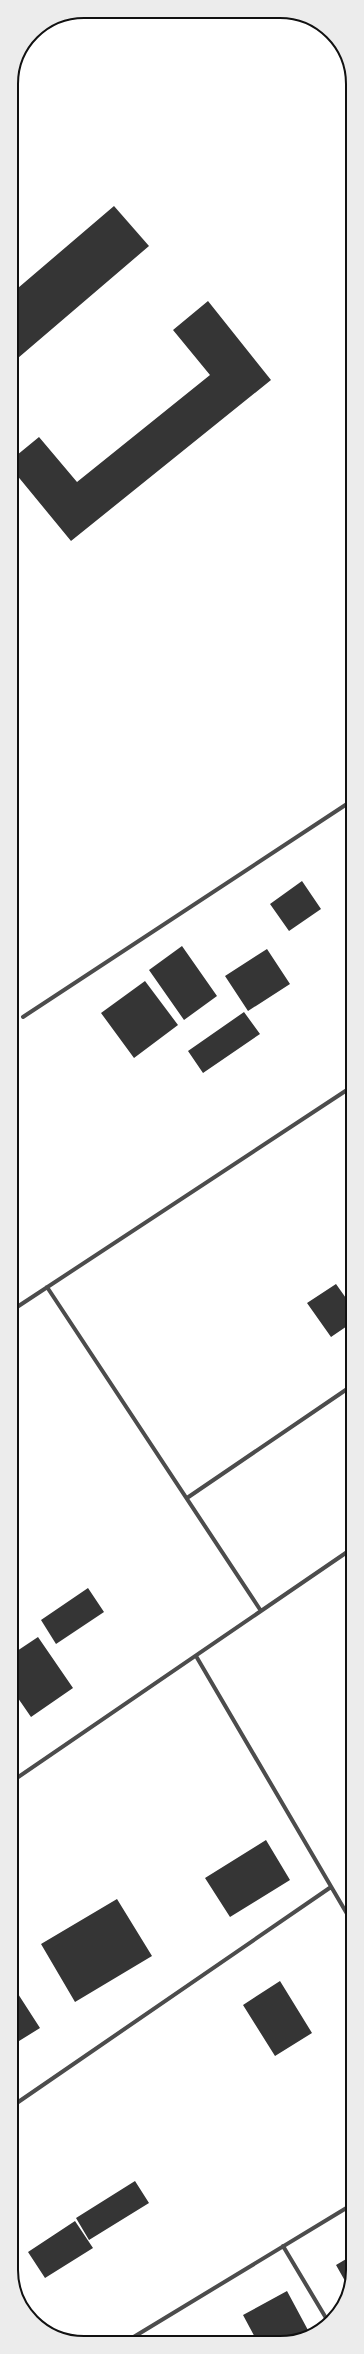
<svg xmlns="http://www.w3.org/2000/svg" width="364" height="2354" font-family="Helvetica,sans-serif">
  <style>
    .building { fill: #353535 }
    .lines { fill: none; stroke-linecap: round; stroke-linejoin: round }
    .minor { stroke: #4c4c4c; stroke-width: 4 }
    .rim { fill: none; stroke: #111; stroke-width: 2 }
  </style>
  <rect width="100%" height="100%" fill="#fff"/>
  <path class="building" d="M114 206 149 246 11 364V294Z
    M208 301 271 380 71 541 11 468V460L39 437 77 482 210 375 173 330Z
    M302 881 321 909 289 931 270 904Z
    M182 946 217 996 184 1020 149 970Z
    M267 949 290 984 248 1011 225 976Z
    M145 981 178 1025 134 1058 101 1013Z
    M244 1012 260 1034 203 1073 188 1051Z
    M336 1284 353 1308V1322L331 1337 307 1303Z
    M88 1588 104 1612 56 1644 41 1620Z
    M38 1637 73 1688 31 1717 11 1688V1655Z
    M266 1840 290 1880 230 1917 205 1878Z
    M117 1899 152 1956 75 2002 41 1944Z
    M280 1981 312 2033 275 2056 243 2005Z
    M11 1983 40 2028 11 2046Z
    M135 2181 149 2203 89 2240 76 2218Z
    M75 2221 93 2248 45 2278 28 2252Z
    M353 2255V2271L349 2288 336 2265Z
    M287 2291 309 2332 285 2343H258L243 2315Z"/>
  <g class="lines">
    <path class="minor" d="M23 1017 353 800
      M47 1287 261 1611
      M11 1311 353 1086
      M187 1498 353 1385
      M196 1656 353 1924
      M11 1782 353 1548
      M11 2107 331 1887
      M283 2246 329 2323
      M127 2341 353 2204"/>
  </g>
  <path d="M0 0H364V2354H0ZM84 18H280A66 66 0 0 1 346 84V2270A66 66 0 0 1 280 2336H84A66 66 0 0 1 18 2270V84A66 66 0 0 1 84 18Z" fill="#ececec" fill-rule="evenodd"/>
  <path class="rim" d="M84 18H280A66 66 0 0 1 346 84V2270A66 66 0 0 1 280 2336H84A66 66 0 0 1 18 2270V84A66 66 0 0 1 84 18Z"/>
</svg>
